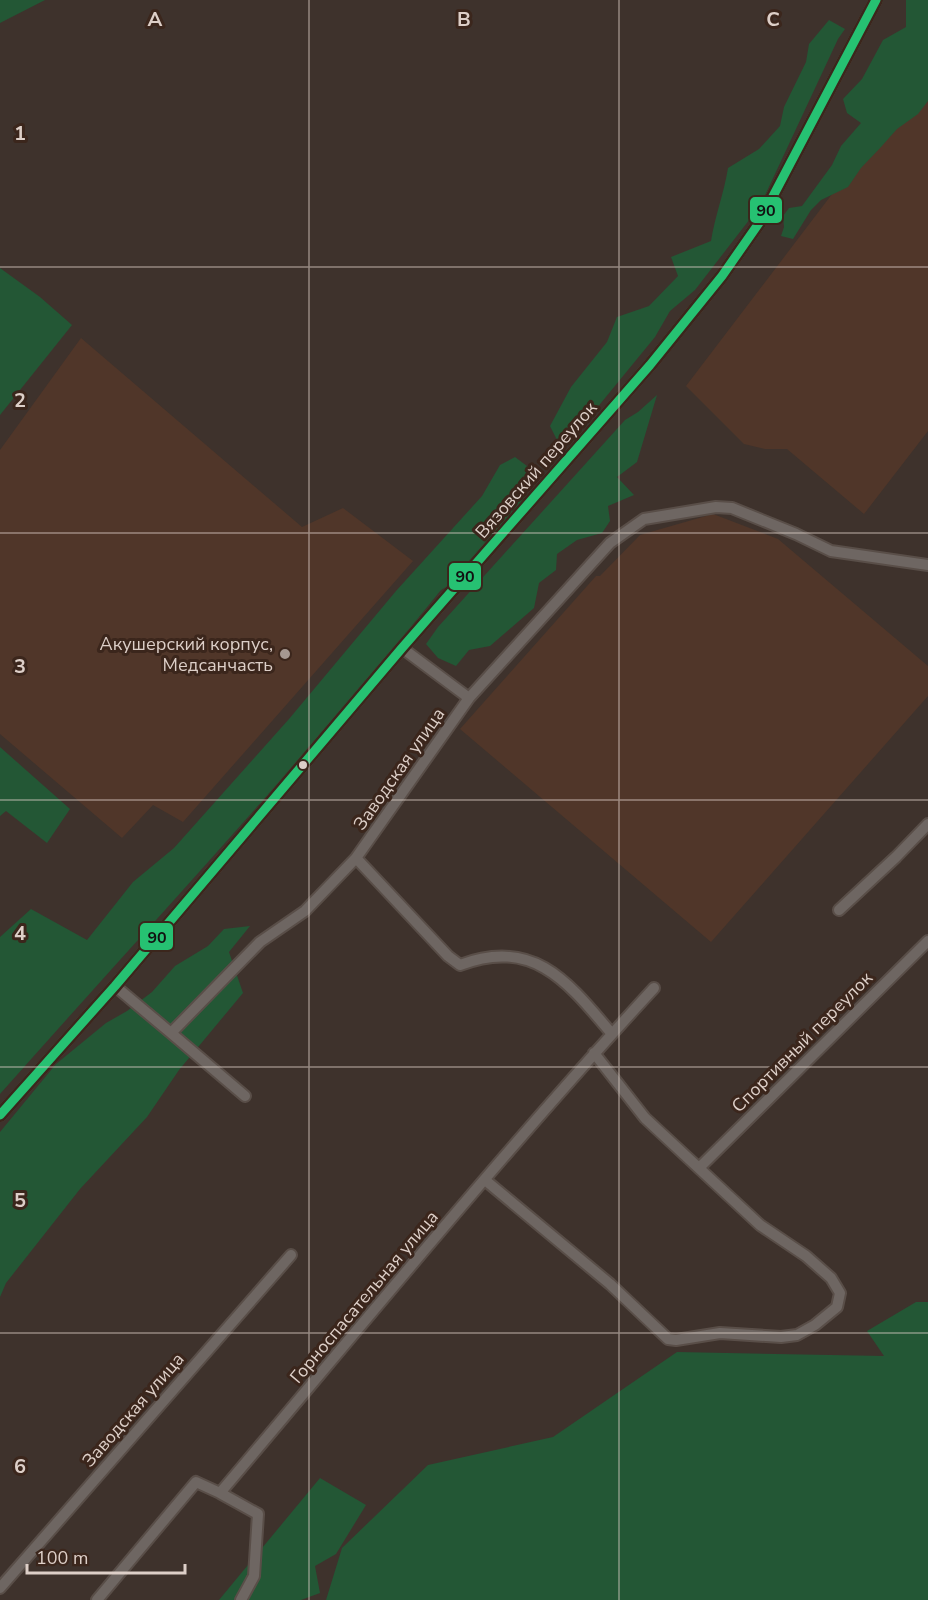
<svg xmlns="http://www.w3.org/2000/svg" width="928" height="1600" font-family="'Nunito Sans',sans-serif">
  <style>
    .built { fill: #503629 }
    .green { fill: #235735 }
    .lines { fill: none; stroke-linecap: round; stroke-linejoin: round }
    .minor-casing { stroke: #594e48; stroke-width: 14 }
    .minor { stroke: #6e6662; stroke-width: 10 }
    .bus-1-casing { stroke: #3b261c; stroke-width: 14 }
    .bus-1 { stroke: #26c172; stroke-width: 9 }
    .grid { fill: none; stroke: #ddcfc8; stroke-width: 1.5; stroke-opacity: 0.55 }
    .poi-dot { fill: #a59891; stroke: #3b261c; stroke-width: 2 }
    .bus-dot { fill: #ddcfc8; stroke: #3b261c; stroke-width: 2 }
    .labels { text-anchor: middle; stroke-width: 6; stroke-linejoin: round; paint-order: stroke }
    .street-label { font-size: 18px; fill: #ddcfc8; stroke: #3b261c }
    .poi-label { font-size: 18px; fill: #ddcfc8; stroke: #3b261c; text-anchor: end }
    .grid-label { font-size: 20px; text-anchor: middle; font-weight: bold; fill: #ddcfc8; stroke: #3b261c; stroke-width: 6; stroke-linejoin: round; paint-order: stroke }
    .line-badge { stroke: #3b261c; stroke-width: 2 }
    .pale-badge-label { font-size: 16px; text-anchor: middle; font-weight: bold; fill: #111 }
  </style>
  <rect width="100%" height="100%" fill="#3e322c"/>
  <path class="built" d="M928 68V431L864 514 787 449H765L744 444 686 386Z
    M81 338 302 527 343 508 413 561 183 822 153 805 122 838 0 734V450Z
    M713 514 778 539 928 666V696L711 942 460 729 596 576H600L640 535Z"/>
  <path class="green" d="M0 0H45L0 23Z
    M906 0H928V101L918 114 897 129 881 147 861 168 848 187 821 200 811 210 793 239 781 236 784 227 783 216 789 208 802 206 832 165 841 146 861 123 847 113 843 99 862 79 883 40 906 27Z
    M829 20 845 29 838 39 760 206 695 290 670 311 655 337 569 442 557 440 550 426 571 387 607 342 617 317 649 306 678 276 671 257 711 241C715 216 724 193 728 168L759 149 780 126 784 107 806 62 809 44Z
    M0 268 40 297 72 325 0 415Z
    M657 395 637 462 617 477 634 495 608 506 610 521 602 533 577 540 557 554 556 570 539 583 534 608 490 646 469 650 456 666 438 658 426 644 438 627 625 420 638 412Z
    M515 457 531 469 524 498 456 581 441 590C301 764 148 927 0 1094V937L31 909 87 940 133 882 174 848 289 719 396 591 482 496 500 465Z
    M0 747 70 809 47 843 6 811 0 816Z
    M250 926 229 952 243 993 179 1070 147 1117 80 1189 6 1283 0 1297V1132L56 1064 106 1023 127 1011 152 992 175 966 208 946 224 929Z
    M916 1302H928V1600H326L342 1548 428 1465 553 1437 677 1352 884 1356 867 1331Z
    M320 1478 366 1505 336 1554 315 1566 320 1593 301 1600H219Z"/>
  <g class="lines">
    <defs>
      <path id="minor" d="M402 648 469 698 610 543 644 519 716 507 732 508 796 534 831 551 928 565
        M356 858 448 956 460 965C534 937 568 982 612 1034
        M839 910 896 857 928 824
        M115 986 171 1033 260 942 305 911 356 858 469 698
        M171 1033 245 1096
        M0 1115 115 986 402 648 650 365 722 276 759 223 876 0
        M700 1167 928 941
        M485 1180 610 1284 668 1339 676 1340 720 1333 781 1337 797 1335 815 1325 837 1307 840 1293 831 1278 806 1256 760 1225 645 1118 594 1053
        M220 1493 258 1514 254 1576 241 1600
        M0 1588 291 1255
        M97 1600 196 1482 220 1493C363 1324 504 1151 654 988"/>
    </defs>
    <use href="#minor" class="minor-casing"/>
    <use href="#minor" class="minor"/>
    <defs>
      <path id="bus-1" d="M0 1115 115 986 402 648 650 365 722 276 759 223 876 0"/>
    </defs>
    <use href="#bus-1" class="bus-1-casing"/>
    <use href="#bus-1" class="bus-1"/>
  </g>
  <path class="grid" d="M309 0V1600M619 0V1600M0 267H928M0 533H928M0 800H928M0 1067H928M0 1333H928"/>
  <circle class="poi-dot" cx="285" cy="654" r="6"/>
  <circle class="bus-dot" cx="303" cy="765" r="5"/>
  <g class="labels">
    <g class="street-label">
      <text transform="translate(536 470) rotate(-49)" y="6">Вязовский переулок</text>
      <text transform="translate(399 769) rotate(-55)" y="6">Заводская улица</text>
      <text transform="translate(802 1042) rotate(-45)" y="6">Спортивный переулок</text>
      <text transform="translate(364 1297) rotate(-50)" y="6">Горноспасательная улица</text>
      <text transform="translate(133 1410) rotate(-49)" y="6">Заводская улица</text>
    </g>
    <g class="poi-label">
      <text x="273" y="650">Акушерский корпус,<tspan x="273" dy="21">Медсанчасть</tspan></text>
    </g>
  </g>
  <g class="grid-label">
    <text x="155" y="26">A</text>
    <text x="464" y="26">B</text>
    <text x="773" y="26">C</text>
    <text x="20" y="140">1</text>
    <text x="20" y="407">2</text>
    <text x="20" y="673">3</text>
    <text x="20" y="940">4</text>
    <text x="20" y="1207">5</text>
    <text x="20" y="1473">6</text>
  </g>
  <g class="line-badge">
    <rect x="749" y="196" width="34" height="28" rx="6" fill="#26c172"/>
    <rect x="448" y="562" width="34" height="29" rx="6" fill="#26c172"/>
    <rect x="139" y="922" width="35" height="29" rx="6" fill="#26c172"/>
  </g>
  <g class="pale-badge-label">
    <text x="766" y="216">90</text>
    <text x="465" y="582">90</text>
    <text x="157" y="943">90</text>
  </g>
  <path d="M27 1564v9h158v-9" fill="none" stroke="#ddcfc8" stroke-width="3"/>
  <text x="36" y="1564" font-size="18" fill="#ddcfc8" stroke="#3b261c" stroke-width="4.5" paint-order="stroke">100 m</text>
</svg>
